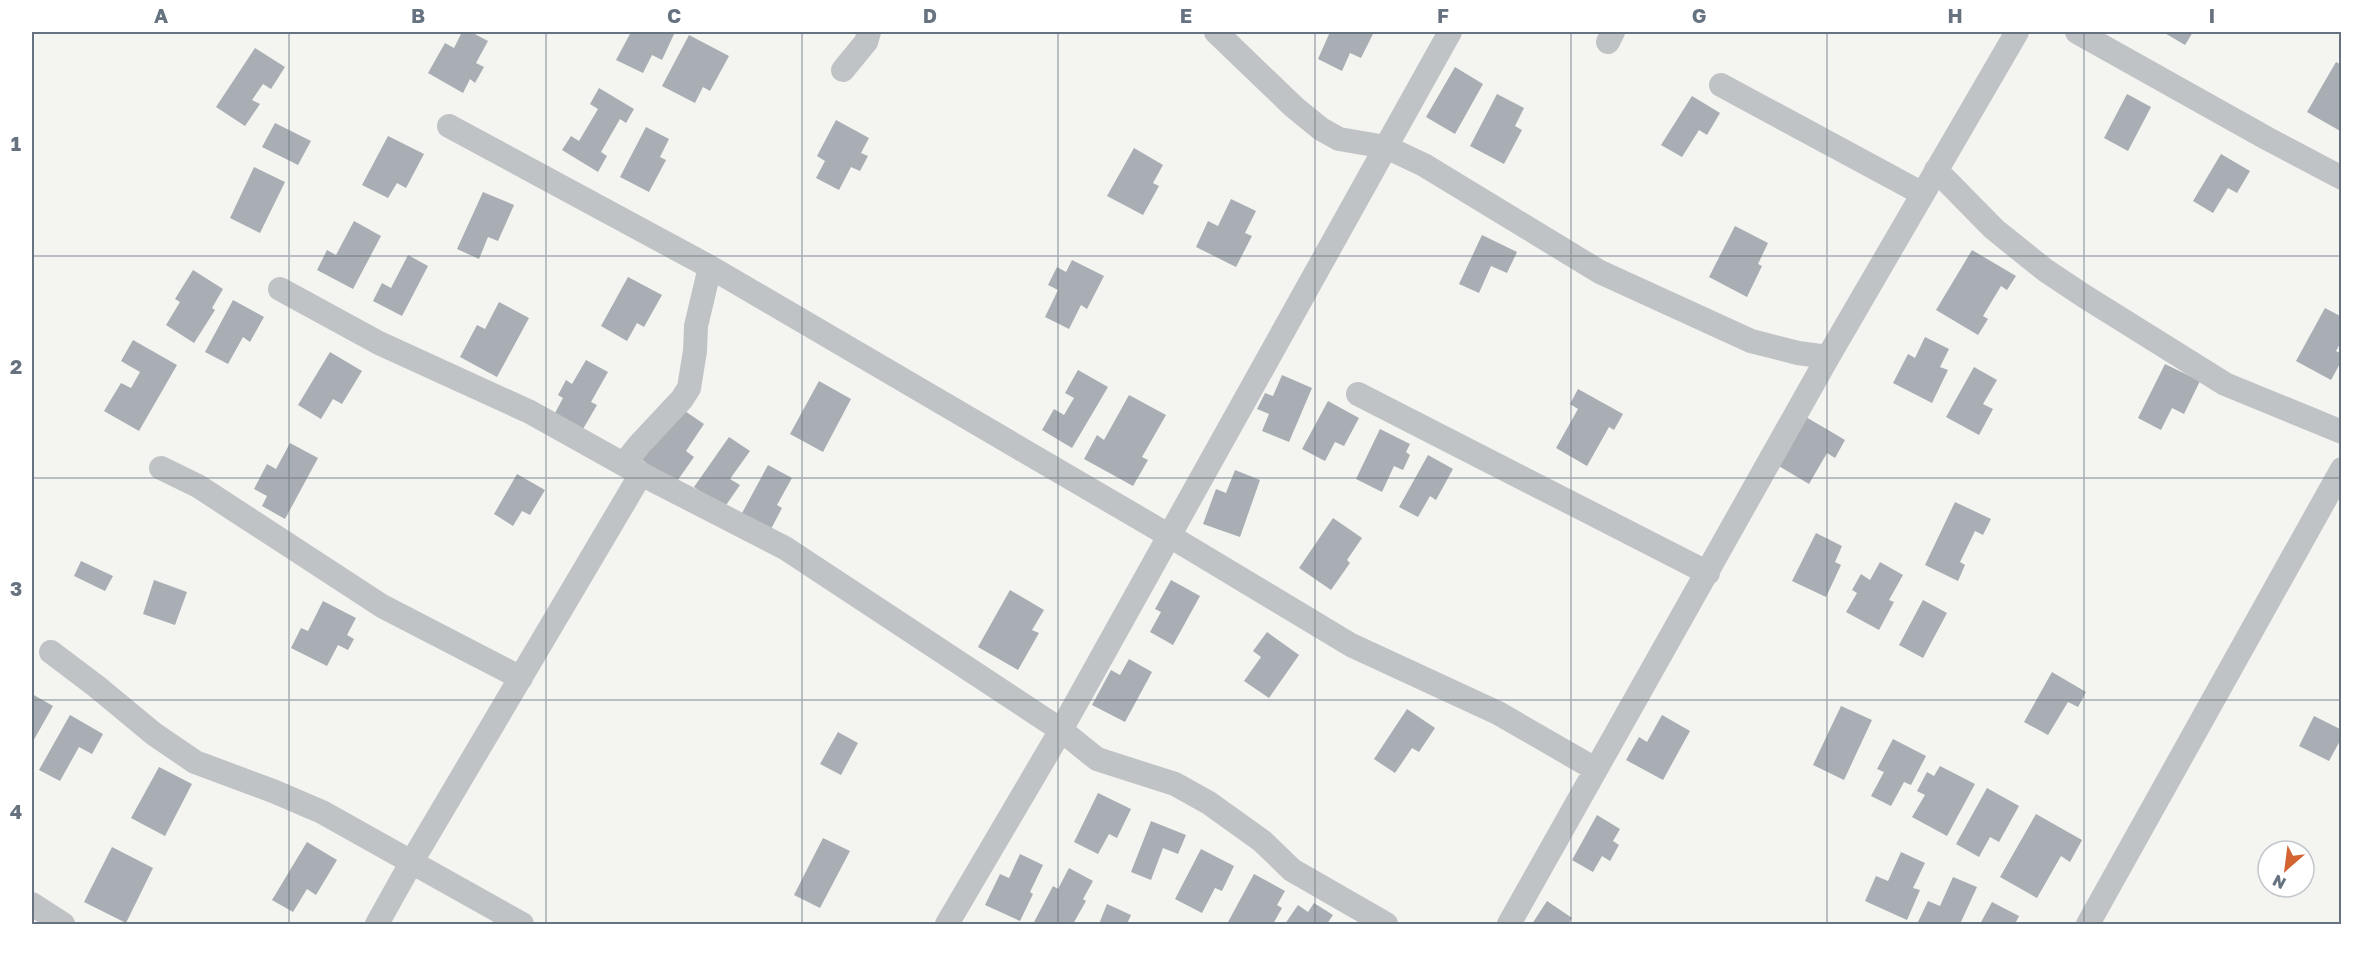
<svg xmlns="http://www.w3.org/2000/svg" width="2373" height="956" font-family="'Golos Text',sans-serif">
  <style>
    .building { fill: #a8aeb3 }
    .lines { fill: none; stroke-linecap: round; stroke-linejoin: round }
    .minor { stroke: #c0c3c6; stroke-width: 24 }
    .grid { fill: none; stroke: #66727f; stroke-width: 1.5; stroke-opacity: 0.55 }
    .neatline { fill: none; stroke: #66727f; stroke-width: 2 }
    .grid-label { font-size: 20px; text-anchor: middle; font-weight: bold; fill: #66727f }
  </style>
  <rect width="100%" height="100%" fill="#f4f4f1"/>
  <path class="building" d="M462 32H471L488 41 476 63 484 67 475 83 470 79 463 93 428 73 445 43 454 48Z
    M631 32H675L662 60 652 55 643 73 616 60Z
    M1330 32H1374L1361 58 1350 53 1342 71 1318 59Z
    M2163 32H2193L2185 45Z
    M689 35 729 56 710 91 703 87 695 103 662 86Z
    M255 48 285 67 271 89 263 84 252 100 260 104 245 126 216 107Z
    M2336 62 2342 65V132L2307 112Z
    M1455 67 1483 84 1455 134 1426 117Z
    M599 88 634 109 626 123 620 119 601 152 607 156 598 172 562 150 571 136 579 141 598 109 590 104Z
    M1497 94 1524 108 1515 126 1522 130 1504 164 1470 146Z
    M2127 94 2151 107 2128 151 2104 138Z
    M1692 96 1720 113 1707 135 1699 130 1682 157 1661 145Z
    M836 120 869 138 861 153 868 156 860 171 851 167 839 190 816 178 825 161 817 156Z
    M275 123 311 141 298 165 262 147Z
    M646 127 669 139 660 157 666 160 649 192 620 177Z
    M388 136 424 154 406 188 397 183 388 198 362 185Z
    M1134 148 1163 165 1153 183 1159 186 1143 215 1107 196Z
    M2221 154 2250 171 2237 193 2228 188 2213 213 2193 201Z
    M254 167 285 182 260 233 230 218Z
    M483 192 514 205 498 241 488 237 479 259 457 249Z
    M1231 199 1256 211 1245 233 1252 236 1236 267 1196 247 1208 221 1218 226Z
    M354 221 381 236 353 289 317 270 327 250 336 255Z
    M1735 226 1768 243 1758 264 1762 266 1747 297 1709 277Z
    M1482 235 1517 252 1507 273 1491 266 1479 293 1459 284Z
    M1972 250 2016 276 2007 290 2001 286 1983 316 1988 319 1978 335 1936 310Z
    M408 255 428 266 402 316 373 301 382 283 391 288Z
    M1072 260 1104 276 1087 309 1081 305 1069 329 1045 317 1058 290 1048 285 1057 267 1066 272Z
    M193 270 223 289 212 308 215 310 194 343 166 325 180 302 175 299Z
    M628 277 662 295 644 327 637 323 627 341 601 326Z
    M233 300 264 317 250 342 243 337 228 364 205 352Z
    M499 302 529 318 497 377 460 357 477 325 485 329Z
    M2325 308 2342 317V340L2336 351 2342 354V360L2331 380 2296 361Z
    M1925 337 1949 349 1940 367 1948 370 1932 403 1893 383 1908 354 1915 358Z
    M133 340 177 365 139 431 104 411 121 383 131 388 140 372 121 361Z
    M330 352 362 371 342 404 333 399 321 419 298 405Z
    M586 360 608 372 591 402 597 405 583 429 555 413 563 398 558 395 566 380 572 384Z
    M2165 364 2200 381 2184 414 2172 408 2161 430 2138 418Z
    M1974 367 1997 380 1983 404 1993 409 1979 435 1946 417Z
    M1078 370 1108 387 1072 448 1042 430 1054 409 1064 415 1074 398 1065 393Z
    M1282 375 1312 388 1289 442 1262 431 1269 414 1257 409 1265 393 1273 396Z
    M819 381 851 399 823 452 790 434Z
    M1578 389 1623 414 1614 430 1609 427 1587 466 1556 448 1578 409 1570 404Z
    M1129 395 1166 415 1142 457 1148 460 1133 486 1084 459 1097 435 1104 440Z
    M1328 401 1359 418 1344 446 1335 442 1325 461 1302 449Z
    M679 407 704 424 686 451 694 457 675 484 642 460Z
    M1806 417 1845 440 1835 458 1827 453 1809 484 1777 465Z
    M1380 429 1410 444 1406 452 1410 455 1403 470 1394 466 1382 492 1356 479Z
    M729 437 750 451 730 479 740 485 724 508 694 487Z
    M290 443 318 458 285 519 262 506 267 496 254 489 267 464 276 469Z
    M1428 455 1453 469 1436 500 1430 496 1418 517 1399 507Z
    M768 465 792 478 777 505 782 508 770 531 741 515Z
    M1235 470 1260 480 1240 537 1203 524 1216 489 1226 493Z
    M517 474 545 490 530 515 522 511 513 526 494 514Z
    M1955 502 1991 519 1983 535 1975 531 1960 562 1965 565 1958 581 1925 565Z
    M1333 518 1362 538 1347 560 1350 563 1331 590 1299 568Z
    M1816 533 1842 546 1835 562 1841 565 1826 597 1792 581Z
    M81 561 113 576 105 591 74 576Z
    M1880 562 1903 575 1889 600 1894 602 1879 630 1846 612 1857 593 1852 590 1861 574 1870 580Z
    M154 580 187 592 175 625 143 614Z
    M1171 580 1200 596 1173 645 1150 632 1161 612 1155 609Z
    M1010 590 1044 610 1032 630 1039 633 1018 670 978 647Z
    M1923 600 1947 613 1923 658 1899 645Z
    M323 601 356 618 347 635 354 639 348 650 338 645 327 666 291 648 301 628 308 631Z
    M1267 632 1299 655 1269 698 1244 681 1261 657 1253 651Z
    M1129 659 1152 672 1125 722 1092 705 1111 670 1120 675Z
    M2052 672 2086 692 2078 707 2068 702 2048 735 2024 722Z
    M32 694 53 706 32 743Z
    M1841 706 1872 720 1844 780 1813 765Z
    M1407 709 1435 728 1419 752 1412 748 1395 773 1374 759Z
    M70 715 103 734 92 754 79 747 60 781 39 770Z
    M1662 715 1690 731 1663 780 1626 760 1639 737 1647 742Z
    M2314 716 2342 730V737L2329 761 2299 746Z
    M838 732 858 743 841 775 820 764Z
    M1893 739 1926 756 1911 785 1904 782 1891 806 1871 796 1884 772 1877 769Z
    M1940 766 1975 784 1947 836 1912 817 1925 795 1917 791 1927 772 1934 776Z
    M159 767 192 784 165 836 131 818Z
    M1987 788 2019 806 1999 842 1990 837 1979 857 1956 844Z
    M1098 793 1131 809 1117 838 1109 834 1098 854 1074 842Z
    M2036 814 2082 840 2070 862 2061 856 2037 898 2000 877Z
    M1597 815 1620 829 1613 841 1619 845 1610 861 1602 856 1593 872 1572 860Z
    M1151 821 1186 835 1178 854 1163 848 1151 880 1131 872Z
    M823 838 850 851 820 908 794 895Z
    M307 842 337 860 316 895 307 889 293 912 272 900Z
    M112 847 153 868 126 923 84 902Z
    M1201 849 1234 866 1222 891 1215 888 1202 913 1175 899Z
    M1901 852 1925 863 1913 888 1920 890 1907 920 1865 901 1876 876 1888 881Z
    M1020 854 1043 865 1030 892 1033 894 1020 921 985 905 1000 874 1009 878Z
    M1069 868 1093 881 1083 899 1086 901 1073 924H1033L1053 886 1058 889Z
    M1254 874 1285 891 1277 905 1282 908 1273 924H1227Z
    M1953 877 1977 887 1960 924H1917L1928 901 1940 906Z
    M1547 901 1572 918 1568 924H1532Z
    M1992 902 2019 916 2015 924H1980Z
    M1314 903 1333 915 1327 924H1285L1298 905 1308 912Z
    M1107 904 1131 915 1127 924H1099Z"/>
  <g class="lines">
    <path class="minor" d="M1216 32 1294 107 1321 129 1339 139 1386 147 1424 165 1600 272 1681 309 1751 341 1798 353 1828 357
      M2077 32 2268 139 2342 178
      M1608 42 1613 32
      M843 70 866 42 869 32
      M1721 85 1923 194
      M449 126 710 267 1168 535 1351 645 1498 713 1595 769
      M1936 170 1994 229 2045 270 2084 296 2225 384 2342 432
      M280 289 379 343 530 412 641 474 785 548 1061 730 1097 759 1175 784 1209 803 1262 841 1292 870 1386 924
      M1358 394 1708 573
      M624 464 639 445 682 399 689 388 695 351 696 326 710 267
      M161 468 198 486 382 606 521 678
      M51 652 96 686 154 734 195 762 273 791 322 812 522 924
      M32 904 63 924
      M377 924 411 863 641 474
      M947 924 1061 730 1450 32
      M1509 924 1828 357 2017 32
      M2088 924 2342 469"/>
  </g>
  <path class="grid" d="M289 32V924M546 32V924M802 32V924M1058 32V924M1315 32V924M1571 32V924M1827 32V924M2084 32V924M32 256H2342M32 478H2342M32 700H2342"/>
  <rect width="2373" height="956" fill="none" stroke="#ffffff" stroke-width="66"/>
  <g transform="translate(2286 869) rotate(208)"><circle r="28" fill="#ffffff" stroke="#c2c7cc" stroke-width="1.5"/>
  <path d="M0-4.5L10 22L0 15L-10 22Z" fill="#d36432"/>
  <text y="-9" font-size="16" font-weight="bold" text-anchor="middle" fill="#66727f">N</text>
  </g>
  <rect x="33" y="33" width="2307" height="890" class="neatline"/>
  <g class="grid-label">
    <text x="161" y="23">A</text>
    <text x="418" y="23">B</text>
    <text x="674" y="23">C</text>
    <text x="930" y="23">D</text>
    <text x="1186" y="23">E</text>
    <text x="1443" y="23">F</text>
    <text x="1699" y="23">G</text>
    <text x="1955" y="23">H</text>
    <text x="2212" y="23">I</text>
    <text x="16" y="151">1</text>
    <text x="16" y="374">2</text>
    <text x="16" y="596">3</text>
    <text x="16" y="819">4</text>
  </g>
</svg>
